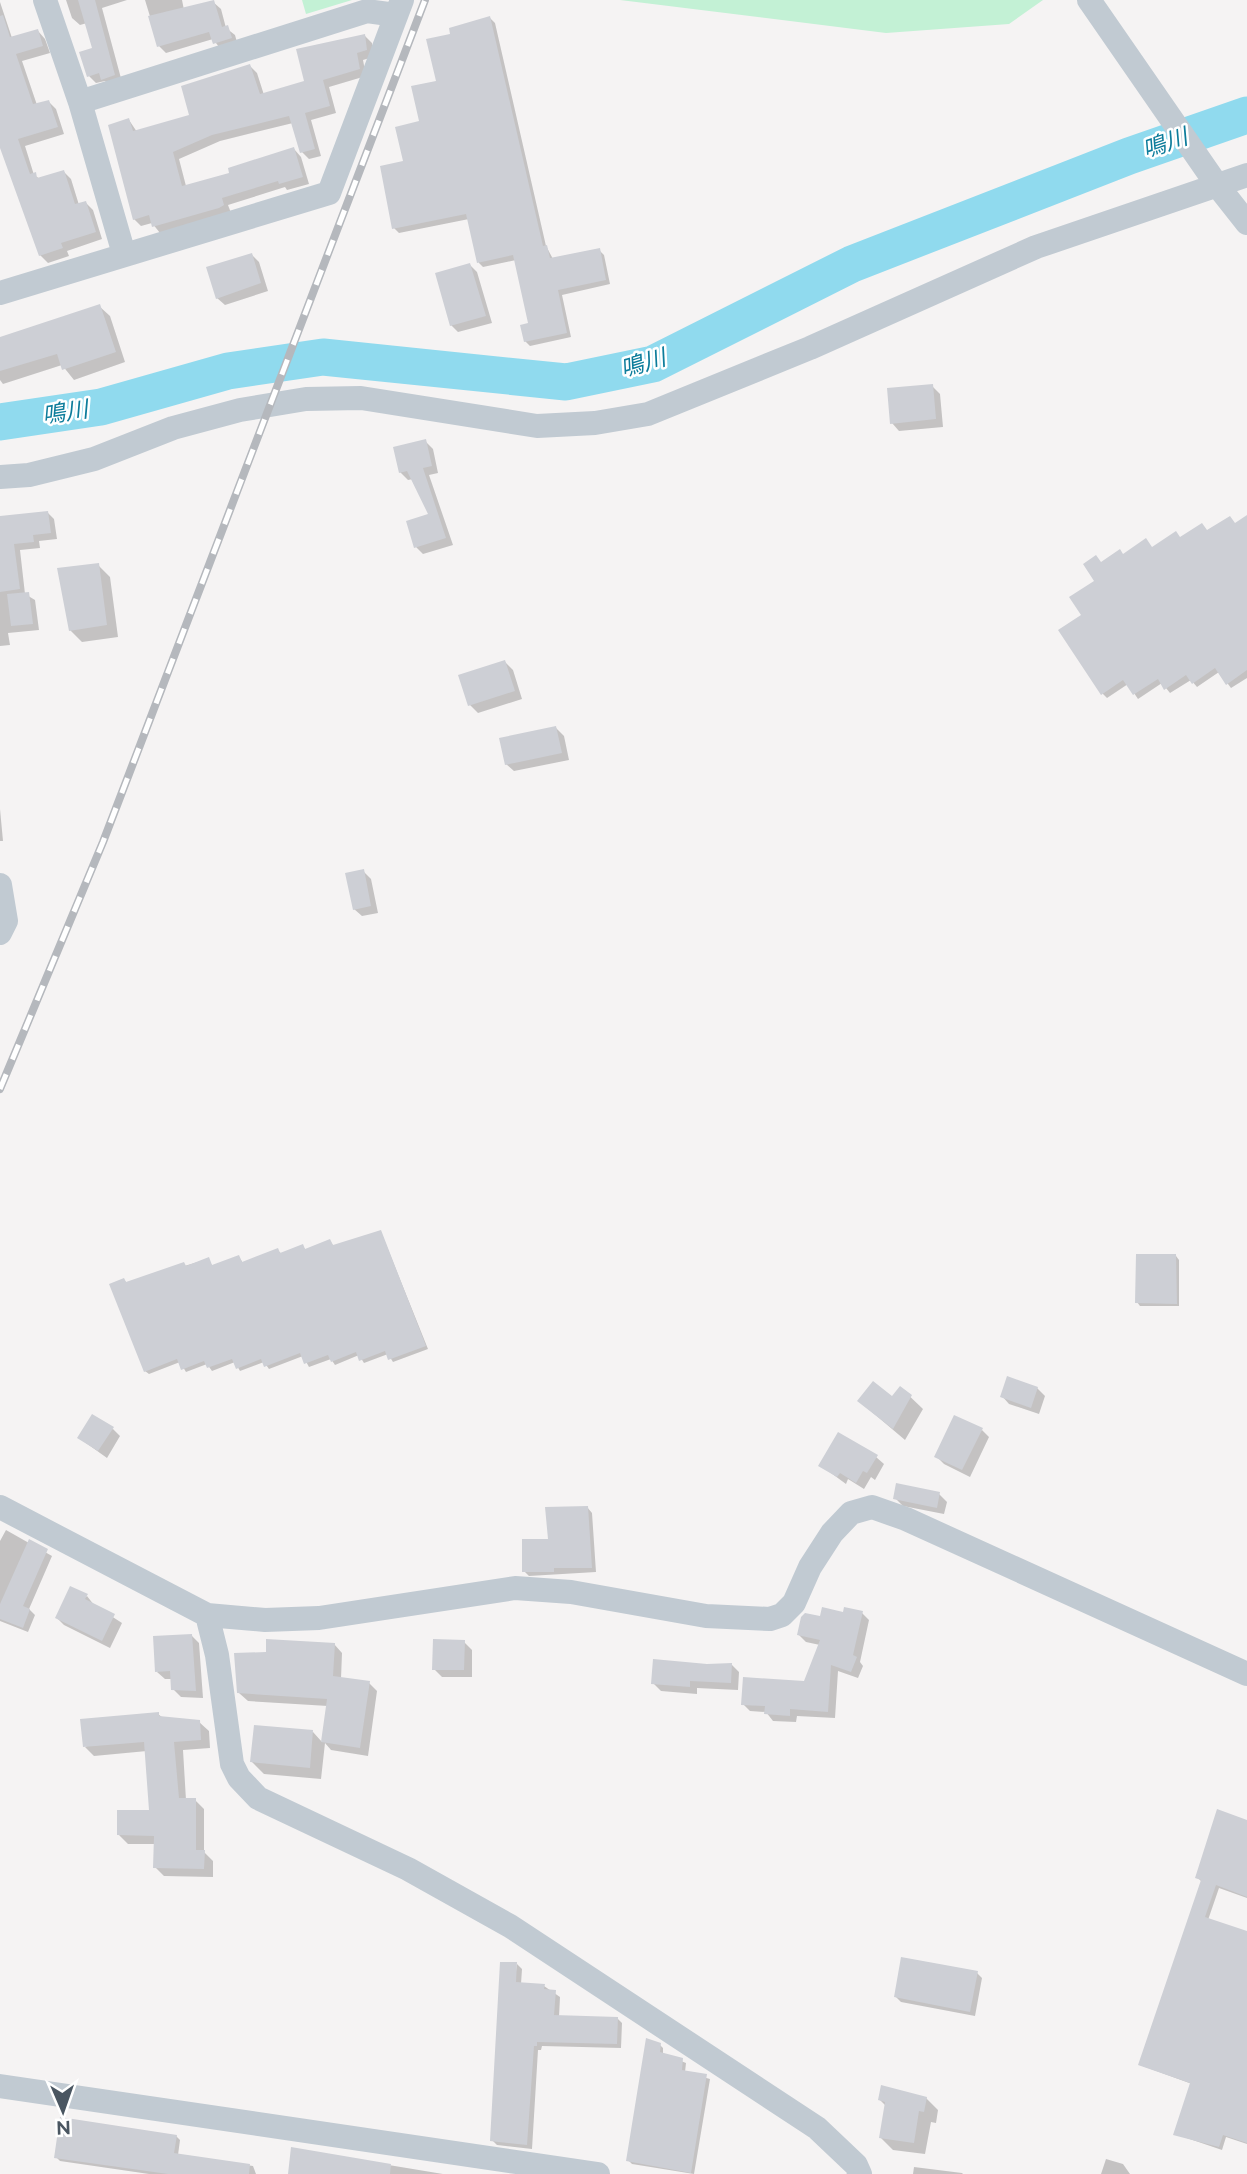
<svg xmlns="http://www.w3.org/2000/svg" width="1247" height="2174" font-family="Raleway,'Noto Sans JP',sans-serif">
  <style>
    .green { fill: #c3f1d5 }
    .shadow { fill: #0003 }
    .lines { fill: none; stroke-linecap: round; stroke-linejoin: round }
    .river { stroke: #90daee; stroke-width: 37 }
    .building { fill: #cdcfd5 }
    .minor { stroke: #c1cad2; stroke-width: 24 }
    .rail-casing { stroke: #b5b8bd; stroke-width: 8 }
    .rail { stroke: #fff; stroke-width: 5; stroke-dasharray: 16; stroke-linecap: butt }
    .labels { text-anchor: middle; stroke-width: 5; stroke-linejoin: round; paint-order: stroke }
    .water-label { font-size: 23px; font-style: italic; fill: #0c7c9b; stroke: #fff }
  </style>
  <rect width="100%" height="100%" fill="#f5f3f3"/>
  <path class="green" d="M302 0H352L306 14Z
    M620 0H1043L1009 24 886 33Z"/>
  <path class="shadow" d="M66 0H127L102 8 122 82 110 86 105 81 96 83 89 76 94 50 87 23 80 25 72 18Z
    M145 0H182L184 10 213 2 221 9 226 28 235 35 238 46 222 51 213 39 166 53 159 46Z
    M0 2 12 38 38 31 45 39 50 53 22 61 37 105 49 102 56 109 64 134 25 146 34 175 40 179 64 172 71 179 79 205 86 203 93 210 102 239 67 251 69 256 48 263 40 255 0 141Z
    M490 18 495 23 546 246 553 259 599 250 604 255 610 284 562 295 571 337 530 346 525 341 530 324 516 260 483 267 479 263 469 219 399 233 394 228 405 163 438 82 453 35Z
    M365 36 372 43 373 57 363 60 366 76 329 87 336 113 311 120 321 156 309 159 302 152 293 123 220 141 179 159 186 186 231 174 294 149 301 157 309 184 287 190 285 187 228 205 231 213 160 233 152 223 141 226 134 219 129 120 137 132 191 116 250 66 257 73 264 95 306 82Z
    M252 255 259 262 268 291 225 305 217 298Z
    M470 265 477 272 492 323 458 332 451 325Z
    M99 306 110 316 125 362 74 380 62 365 3 384 0 380V339Z
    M932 386 940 394 943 427 899 431 892 423Z
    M425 441 433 449 438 473 429 475 453 545 423 554 416 547 430 515 413 479 408 480 400 472Z
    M48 513 54 519 57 539 39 541 40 548 20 550 25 594 35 600 39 630 8 633 10 645 0 646V518Z
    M1247 517V678L1231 688 1219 672 1197 687 1191 680 1170 693 1162 683 1138 699 1128 684 1107 698 1103 694 1083 616 1102 564 1235 524Z
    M98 565 110 577 118 637 82 642 70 630Z
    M505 662 513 670 522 699 478 713 470 705Z
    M556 728 564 736 569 760 514 771 506 764Z
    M0 809 3 841H0Z
    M363 871 371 879 378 913 362 916 354 909Z
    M381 1232 428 1349 393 1362 388 1354 364 1363 359 1355 335 1365 331 1359 309 1367 303 1356 269 1369 264 1362 240 1371 235 1362 212 1371 207 1364 186 1372 180 1362 149 1374 145 1371 124 1280 127 1283 208 1259 213 1267 239 1257 243 1263 277 1250 282 1254 302 1246 306 1250 330 1241 334 1247Z
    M1176 1256 1179 1260V1306H1140L1137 1302Z
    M901 1388 923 1409 905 1440 859 1401 892 1398Z
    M1037 1388 1045 1396 1039 1414 1009 1404 1002 1396Z
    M113 1429 120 1436 107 1458 79 1438Z
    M982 1430 989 1437 970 1477 944 1464 936 1456Z
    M876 1457 884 1464 875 1480 871 1477 864 1489 848 1479 846 1484 820 1465Z
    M939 1494 947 1502 944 1514 903 1506 895 1498Z
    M587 1507 592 1513 596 1572 529 1576 524 1571 550 1541Z
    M6 1530 52 1556 29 1609 35 1615 28 1632 0 1621V1541Z
    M87 1596 94 1605 122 1623 110 1648 64 1625 57 1618Z
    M862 1613 869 1620 860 1662 863 1666 858 1678 838 1671 835 1718 797 1716 796 1722 773 1721 766 1712 750 1711 743 1704 805 1683 820 1645 806 1642 799 1635 845 1614Z
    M192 1636 199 1643 203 1698 181 1697 173 1689 172 1679H165L157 1672Z
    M464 1642 472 1650V1677H442L434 1669Z
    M334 1644 342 1653 341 1679 369 1683 377 1691 368 1756 331 1750 325 1743 321 1779 264 1774 252 1762 313 1732 322 1742 328 1706 248 1701 239 1693 268 1654Z
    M732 1665 739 1672 738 1690 697 1688V1694L661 1691 653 1683 707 1666Z
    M158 1714 163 1718 199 1722 209 1731 210 1748 183 1750 186 1800H195L204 1809V1852L213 1861V1877L164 1876 155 1867V1844H128L119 1835 151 1812 147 1751 94 1756 85 1747Z
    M1247 1822V1898L1219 1888 1208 1920 1247 1934V2144L1226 2137 1222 2150 1175 2134 1192 2084 1140 2065 1202 1882 1197 1877Z
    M517 1964 522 1969 521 1984 544 1986 560 1997 559 2017 617 2018 622 2023 621 2048 542 2046 541 2050H538L532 2149 497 2145 492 2140Z
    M977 1973 982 1978 975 2016 901 2002 896 1997Z
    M660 2045 663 2048V2054L686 2063 685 2072 710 2079 694 2174 632 2164 628 2160Z
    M882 2087 926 2098 938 2110 936 2123 931 2122 925 2154 893 2150 881 2138 886 2106 880 2100Z
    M176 2136 180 2140 178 2155 253 2166 256 2174H149L60 2161 56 2157Z
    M292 2149 443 2174H289Z
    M1106 2159 1123 2164 1130 2174H1101Z
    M914 2167 962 2173 963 2174H913Z"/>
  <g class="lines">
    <path class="river" d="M0 422 101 407 228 371 323 357 566 382 653 364 852 264 1129 156 1247 115"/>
  </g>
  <path class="building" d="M78 0H95L115 75 101 80 99 73 87 77 79 52 92 48Z
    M214 0 222 27 228 25 232 38 213 44 209 32 157 47 148 16Z
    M3 15 10 37 38 29 43 46 16 54 33 104 49 100 58 127 18 139 30 174 36 172 37 178 64 170 75 204 86 201 96 232 61 243 63 248 39 256 0 148V16Z
    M490 16 543 246 547 245 550 258 600 248 606 280 558 290 567 333 524 342 520 325 528 323 513 255 477 263 466 214 392 229 380 166 403 161 395 127 419 121 411 86 436 81 426 39 450 34 449 28Z
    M365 34 367 50 357 53 360 69 323 80 330 106 305 113 315 149 300 153 289 116 212 135 173 152 182 186 229 173 228 168 294 147 303 177 279 184 278 181 222 198 224 205 219 208 152 227 149 215 133 220 108 125 129 118 133 131 189 115 181 86 250 64 260 94 304 81 296 49Z
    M252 253 261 283 216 299 206 267Z
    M470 263 486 316 450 326 435 273Z
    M100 304 116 352 62 370 57 354 0 371V337Z
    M933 384 936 419 890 424 887 388Z
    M426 439 432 466 423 468 446 538 414 548 406 521 428 514 407 471 399 473 393 447Z
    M48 511 51 533 33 535 34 542 14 544 20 589 0 592V516Z
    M1247 515V670L1226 685 1215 668 1192 684 1186 675 1164 690 1158 679 1133 695 1123 680 1101 695 1058 630 1081 615 1069 597 1094 581 1083 564 1096 555 1101 562 1120 549 1123 554 1146 538 1152 547 1176 531 1180 537 1202 523 1207 530 1230 516 1235 523Z
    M99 563 107 625 69 631 57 568Z
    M29 592 33 624 11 626 7 594Z
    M505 660 515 691 468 706 458 675Z
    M556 726 562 753 505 765 499 738Z
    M364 869 371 906 353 910 345 873Z
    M381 1230 426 1346 388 1360 385 1351 359 1361 356 1352 331 1362 328 1355 304 1364 300 1353 264 1367 261 1359 236 1369 232 1359 207 1368 204 1361 181 1370 177 1359 144 1372 109 1284 124 1278 126 1282 184 1262 186 1266 209 1257 212 1265 239 1255 242 1262 278 1248 280 1253 303 1244 305 1249 330 1239 333 1245Z
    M1136 1254H1176L1177 1304 1135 1303Z
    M1007 1376 1038 1387 1031 1408 1000 1397Z
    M873 1381 892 1396 900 1386 912 1395 893 1429 857 1401Z
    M92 1414 114 1427 98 1451 77 1438Z
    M954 1415 983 1428 962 1470 934 1457Z
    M838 1432 878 1455 867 1473 863 1471 856 1483 840 1473 837 1477 818 1466Z
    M896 1483 940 1492 937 1508 893 1499Z
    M588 1506 592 1568H554V1572H522V1539H548L545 1507Z
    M29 1539 48 1549 23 1606 30 1609 23 1628 0 1619V1604Z
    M70 1586 88 1594 85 1599 115 1614 102 1641 55 1618Z
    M822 1607 843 1612 844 1607 863 1611 853 1655 857 1657 851 1672 831 1665 828 1712 790 1709V1716L764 1714 765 1706 741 1705 743 1677 804 1681 820 1640 797 1635 801 1617 805 1613 820 1616Z
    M192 1634 196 1691 171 1690 170 1671 155 1672 153 1636Z
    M266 1639 335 1643 333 1676 370 1681 360 1748 321 1742 327 1699 237 1693 234 1653 266 1652Z
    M433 1639 465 1640 464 1670H432Z
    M653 1659 707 1664 732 1663 731 1683 690 1681V1687L651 1684Z
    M159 1712V1716L200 1720 201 1740 174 1742 179 1798H196V1850H205L204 1869 153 1868 154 1836 117 1835V1810H149L144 1742 83 1747 80 1719Z
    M254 1725 313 1730 310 1768 250 1762Z
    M1217 1809 1247 1820V1897L1216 1885 1205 1917 1247 1931V2143L1223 2135 1219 2147 1173 2135 1190 2083 1138 2065 1201 1880 1195 1878Z
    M901 1957 978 1971 970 2012 894 1997Z
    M500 1962H517L516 1982 545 1984 544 1989 556 1990 554 2015 618 2017 617 2044 537 2042V2046H534L527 2145 490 2141Z
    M646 2038 661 2043 660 2052 683 2058 682 2070 707 2074 691 2173 626 2161Z
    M881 2085 927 2097 924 2112 919 2111 914 2143 879 2138 885 2102 878 2100Z
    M60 2117 177 2135 174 2153 250 2164 249 2174H168L54 2158Z
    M291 2147 391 2164 390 2174H288Z"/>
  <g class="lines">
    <path class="minor" d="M45 0 80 102 124 254
      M1089 0 1217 185 1247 223
      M80 102 367 11 396 15
      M0 293 329 193 402 0
      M0 477 29 475 94 459 173 428 240 410 306 399 361 398 537 426 595 423 648 414 810 348 1036 247 1247 175
      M0 885 6 921 0 933
      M0 1507 207 1615 265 1620 319 1618 515 1588 571 1592 706 1616 770 1619 782 1615 794 1603 810 1567 832 1533 851 1513 872 1507 906 1519 1247 1674
      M207 1615 217 1655 232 1764 239 1778 258 1798 408 1869 510 1926 817 2128 856 2165 860 2174
      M0 2086 598 2174"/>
    <defs>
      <path id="rail" d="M0 1089 103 842 425 0"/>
    </defs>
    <use href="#rail" class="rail-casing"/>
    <use href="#rail" class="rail"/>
  </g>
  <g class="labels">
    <g class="water-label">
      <text transform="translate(1165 143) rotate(-19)" y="8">鳴川</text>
      <text transform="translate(643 363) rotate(-17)" y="8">鳴川</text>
      <text transform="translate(65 412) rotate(-9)" y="8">鳴川</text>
    </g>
  </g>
  <g transform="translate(63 2111) rotate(178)" stroke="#ffffff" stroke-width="5" paint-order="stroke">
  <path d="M0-5L12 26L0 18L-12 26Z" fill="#4a5661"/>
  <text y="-10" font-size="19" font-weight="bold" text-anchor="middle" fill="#4a5661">N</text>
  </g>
</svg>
